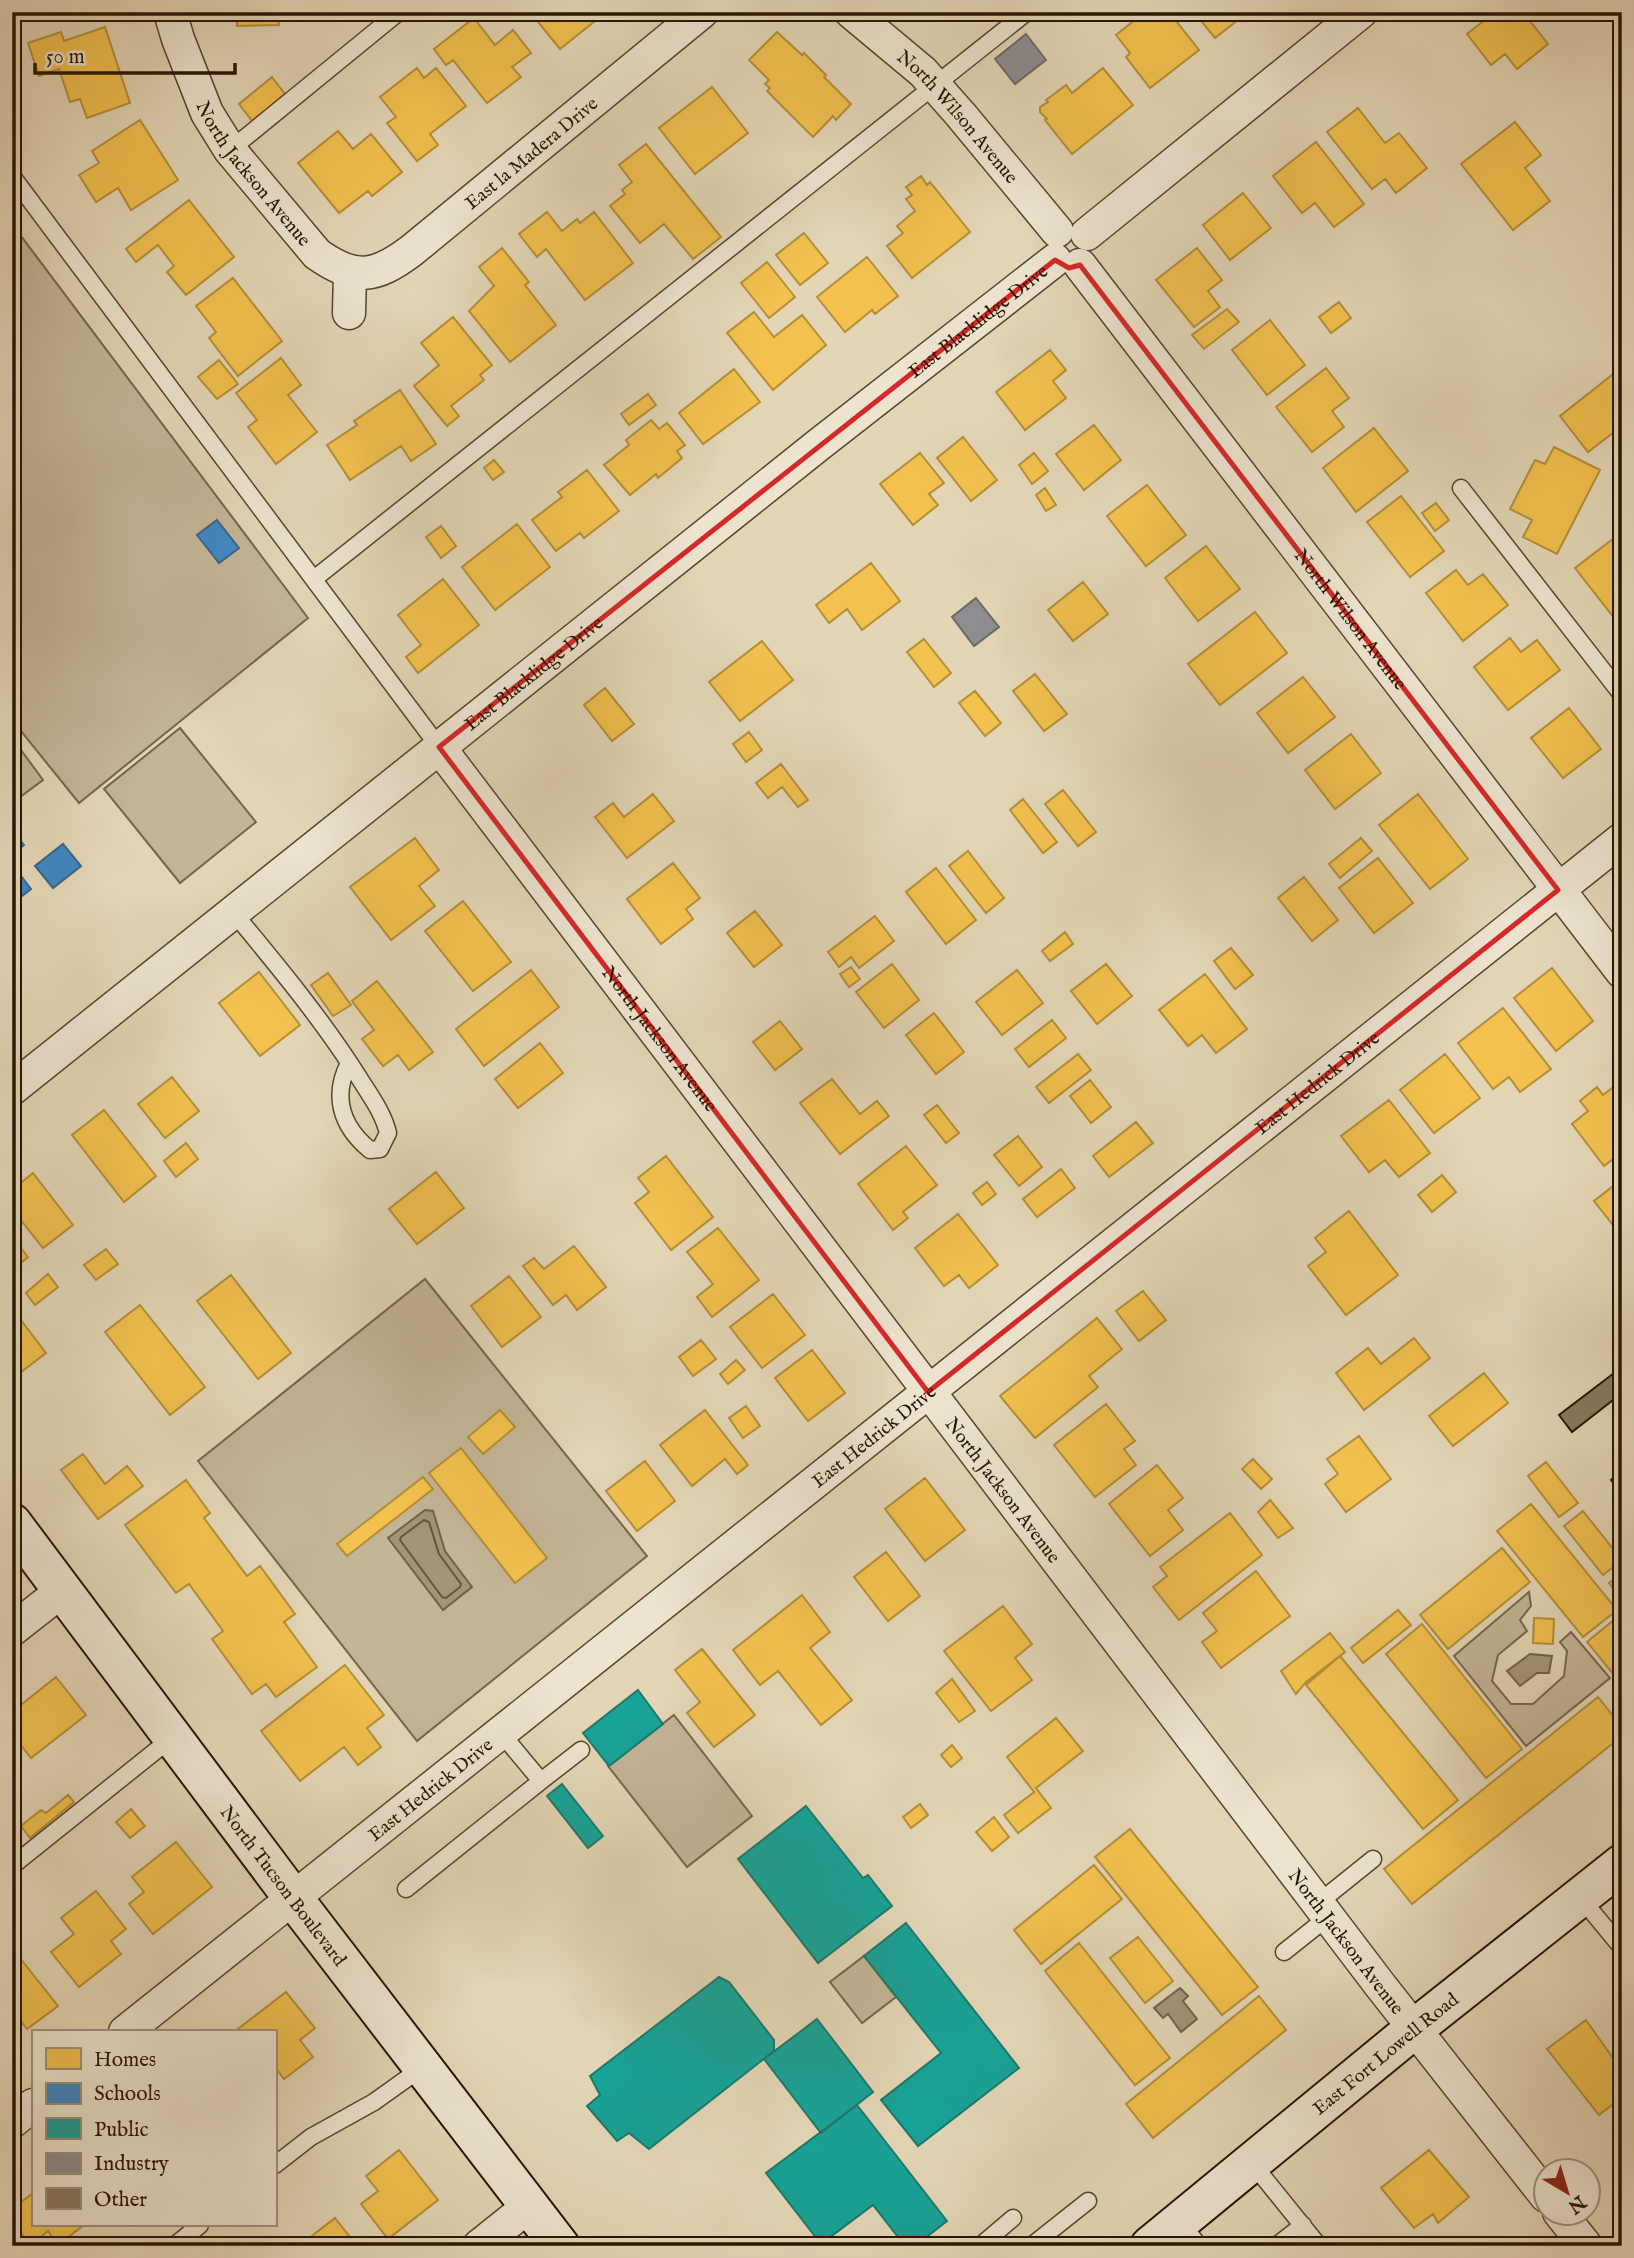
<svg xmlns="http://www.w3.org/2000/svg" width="1634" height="2258" font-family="'IM FELL English',serif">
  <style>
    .green { fill: #c3b597; stroke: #74664c; stroke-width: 2 }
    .water { fill: #a39578; stroke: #716248; stroke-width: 2 }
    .homes { fill: #f2c14e; stroke: #b58e37; stroke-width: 2 }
    .schools { fill: #3f88c5; stroke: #38668a; stroke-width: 2 }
    .public { fill: #17a398; stroke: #1c796a; stroke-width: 2 }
    .industry { fill: #8d8d92; stroke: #6e6966; stroke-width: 2 }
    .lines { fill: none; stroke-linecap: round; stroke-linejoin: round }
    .shore { stroke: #64563c; stroke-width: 2 }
    .building { fill: #887a5f; stroke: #261600; stroke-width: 2 }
    .lane-casing { stroke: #55462e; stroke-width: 19 }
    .street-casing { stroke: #55462e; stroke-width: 35 }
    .secondary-casing { stroke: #261600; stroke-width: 42 }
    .lane { stroke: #ede4d0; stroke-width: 16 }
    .street { stroke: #ede4d0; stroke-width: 32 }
    .secondary { stroke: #ede4d0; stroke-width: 38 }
    .marked { fill: none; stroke: #d62828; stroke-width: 5; stroke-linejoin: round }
    .labels { text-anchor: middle; stroke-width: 7; stroke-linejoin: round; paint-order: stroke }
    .street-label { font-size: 19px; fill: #261600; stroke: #ede4d0 }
  </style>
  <rect width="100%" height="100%" fill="#e3d6b6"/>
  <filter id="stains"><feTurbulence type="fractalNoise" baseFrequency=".00286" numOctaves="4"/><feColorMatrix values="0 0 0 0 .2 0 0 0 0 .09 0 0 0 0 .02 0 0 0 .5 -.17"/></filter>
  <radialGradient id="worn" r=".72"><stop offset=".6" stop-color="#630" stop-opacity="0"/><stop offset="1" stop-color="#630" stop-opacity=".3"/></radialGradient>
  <path class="green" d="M12 224 308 618 79 803 12 720Z
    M180 728 256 822 180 883 104 789Z
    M13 739 43 780 12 803V740Z
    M425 1279 647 1556 417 1741 198 1461Z
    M1529 1592 1531 1606 1520 1620 1527 1631 1498 1655 1492 1681 1511 1704H1533L1564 1676 1567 1651 1560 1642 1571 1632 1610 1678 1526 1746 1454 1656Z
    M674 1715 752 1816 687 1867 608 1766Z
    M864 1956 896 1997 862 2023 830 1982Z"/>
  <path class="water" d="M425 1510 433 1511 445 1551 472 1587 443 1610 388 1538Z
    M1530 1654 1552 1656 1549 1673H1537L1520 1686 1507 1671Z
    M1180 1988 1188 1996 1183 2001 1197 2019 1181 2032 1168 2014 1163 2018 1154 2008Z"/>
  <path class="homes" d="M55 12H100V15L55 14Z
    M237 12H278L279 25 237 26Z
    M530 12H596L600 17 560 49Z
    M1145 12H1169L1199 50 1150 88 1126 57 1130 53 1116 35Z
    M1194 12H1248L1215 38Z
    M1495 12H1523L1548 44 1517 69 1505 54 1491 65 1467 34Z
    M474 18 495 45 513 30 531 53 512 67 521 77 487 103 453 60 446 65 434 49Z
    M105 27 130 103 87 118 80 99 70 102 59 69 39 76 28 43 61 32 64 41Z
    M777 32 802 55 804 53 826 75 824 77 851 104 836 120 833 116 813 137 767 91 770 88 765 84 769 80 749 60Z
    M417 68 424 78 436 68 466 106 430 134 438 145 417 161 387 123 396 117 380 97Z
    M1103 68 1133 105 1072 154 1045 120 1047 119 1040 112V107L1048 102 1046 100 1066 85 1072 93Z
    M272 77 285 94 252 121 239 104Z
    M712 87 748 133 695 174 659 128Z
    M1358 108 1385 143 1399 133 1427 168 1396 193 1385 179 1372 189 1327 132Z
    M140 120 178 180 131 210 118 188 96 202 79 175 99 163 92 151Z
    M1515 122 1541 155 1525 168 1550 201 1513 230 1461 164Z
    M338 131 353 149 371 134 402 172 372 196 368 191 339 213 298 163Z
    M1316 142 1364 204 1334 227 1315 203 1302 213 1273 176Z
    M646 144 721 237 693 259 664 224 640 243 610 206 625 194 622 190 632 182 619 165Z
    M921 176 927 185 930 182 970 232 912 278 887 246 903 233 897 226 915 211 906 199 912 195 906 187Z
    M1243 193 1271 228 1230 260 1203 225Z
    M189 200 234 257 186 295 167 272 174 266 158 245 136 262 126 249Z
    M547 212 562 231 577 219 580 223 594 212 633 263 585 300 546 249 537 257 519 234Z
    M804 233 828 263 800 285 776 255Z
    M502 248 529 282 525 285 556 325 510 362 469 311 494 286 479 267Z
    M1197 248 1222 280 1208 291 1220 307 1194 327 1156 280Z
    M867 257 898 296 875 314 872 310 845 332 817 297Z
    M767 262 795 297 769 318 741 283Z
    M233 278 282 341 238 376 209 338 216 332 196 306Z
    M1339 302 1351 318 1331 333 1319 317Z
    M1227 309 1239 322 1204 349 1192 335Z
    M754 312 774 337 802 315 826 345 773 390 727 333Z
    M453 317 492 365 480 375 484 380 451 406 459 416 447 426 414 386 439 365 421 343Z
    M1270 320 1305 365 1267 395 1232 350Z
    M1050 350 1066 370 1053 381 1066 398 1025 430 996 392Z
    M281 358 301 385 288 395 317 432 276 464 248 427 257 420 236 393Z
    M219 360 238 384 217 399 198 377Z
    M1622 367V426L1588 452 1560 416Z
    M1326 368 1349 398 1332 411 1344 427 1312 452 1276 407Z
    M734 369 760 402 703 444 679 413Z
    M400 390 436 444 411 461 401 446 350 480 327 445 357 425 354 421Z
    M648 394 656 405 629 425 621 414Z
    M651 420 659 429 667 423 685 445 677 451 682 458 658 478 656 474 630 495 604 465 629 445 626 440Z
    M1094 425 1121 460 1084 490 1056 454Z
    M1374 428 1408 471 1356 512 1323 468Z
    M963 437 997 480 971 501 937 458Z
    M1554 447 1600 470 1557 554 1523 537 1532 520 1510 509 1535 460 1545 464Z
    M920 453 944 483 929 494 938 505 913 525 880 484Z
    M1034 453 1048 471 1032 484 1019 465Z
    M494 460 504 472 493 480 484 468Z
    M587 470 619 511 584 538 580 533 556 551 532 520 562 497 558 492Z
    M1147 485 1186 535 1146 566 1107 516Z
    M1045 488 1056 505 1046 511 1036 495Z
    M1401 496 1444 551 1410 577 1367 522Z
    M1436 503 1449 520 1435 531 1422 513Z
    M517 524 550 567 495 610 462 567Z
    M441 526 456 546 441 558 426 537Z
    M1622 532V628L1575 568Z
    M1206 546 1240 589 1198 621 1165 578Z
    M871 563 900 601 862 630 847 609 829 623 816 605Z
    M1456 570 1468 585 1483 574 1508 605 1463 641 1426 593Z
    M443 579 479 625 418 673 406 657 421 645 398 615Z
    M1083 582 1108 614 1073 641 1048 610Z
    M1255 612 1287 653 1220 705 1188 664Z
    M1510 638 1521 652 1537 640 1560 670 1508 710 1474 667Z
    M924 639 951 673 934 687 907 652Z
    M762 641 793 680 740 721 709 682Z
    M1035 674 1067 714 1044 731 1013 691Z
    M1303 677 1335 717 1288 753 1257 713Z
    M605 688 634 724 612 741 584 705Z
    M975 691 1001 723 985 736 959 703Z
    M1569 708 1601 749 1563 778 1531 738Z
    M749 732 762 750 746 762 733 744Z
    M1351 734 1381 773 1335 809 1305 770Z
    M781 764 808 800 798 807 782 787 768 798 756 783Z
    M1063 790 1096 832 1078 846 1045 804Z
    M653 794 674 821 627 858 595 817 613 803 624 817Z
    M1418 794 1468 859 1430 889 1379 825Z
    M1023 799 1057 842 1043 853 1010 810Z
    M415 838 439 870 419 886 435 906 391 940 350 887Z
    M1361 838 1372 851 1340 878 1329 864Z
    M968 851 1004 898 986 913 949 866Z
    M1378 858 1413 903 1374 933 1339 888Z
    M673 863 700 898 686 909 693 919 661 944 627 899Z
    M936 868 976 920 946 944 906 892Z
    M1304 877 1338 920 1312 941 1278 898Z
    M463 901 511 962 473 991 425 931Z
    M755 911 782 945 754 967 727 933Z
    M875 916 894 941 859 968 851 957 839 967 828 952Z
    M1065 932 1073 944 1050 961 1042 951Z
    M1231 948 1253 975 1235 989 1214 961Z
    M892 964 919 1000 884 1028 856 992Z
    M1106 964 1132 996 1097 1024 1071 991Z
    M851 967 860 979 849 987 840 974Z
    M1552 968 1593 1021 1556 1051 1514 998Z
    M531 970 559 1007 484 1066 456 1029Z
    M1017 970 1043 1003 1002 1035 976 1002Z
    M259 972 300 1025 260 1056 219 1003Z
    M328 973 351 1005 333 1016 311 985Z
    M1205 974 1247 1029 1216 1053 1202 1035 1188 1046 1159 1010Z
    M377 981 433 1052 409 1070 398 1055 383 1066 362 1039 374 1030 352 1001Z
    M1503 1008 1551 1069 1520 1092 1509 1077 1493 1089 1458 1043Z
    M934 1013 964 1052 936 1074 906 1035Z
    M1052 1020 1066 1038 1029 1067 1015 1049Z
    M780 1021 802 1049 775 1070 753 1042Z
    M540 1043 563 1073 518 1108 495 1079Z
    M1078 1054 1091 1070 1049 1103 1036 1087Z
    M1445 1054 1480 1098 1434 1133 1400 1090Z
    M172 1077 199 1111 165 1138 138 1104Z
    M832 1079 860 1114 877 1101 889 1116 840 1154 800 1103Z
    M1090 1080 1111 1107 1091 1123 1070 1096Z
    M1621 1081 1622 1152 1604 1166 1572 1124 1588 1111 1580 1101 1597 1087 1603 1095Z
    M1389 1100 1430 1153 1399 1177 1385 1160 1369 1172 1341 1136Z
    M937 1105 959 1133 946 1143 924 1115Z
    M104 1110 156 1176 124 1202 72 1135Z
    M1136 1122 1153 1143 1109 1177 1093 1156Z
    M1018 1136 1042 1167 1019 1186 994 1155Z
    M186 1143 198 1159 176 1177 164 1161Z
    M906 1146 937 1185 903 1212 908 1218 893 1230 858 1184Z
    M666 1156 713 1217 671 1250 635 1203 649 1192 638 1178Z
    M1061 1169 1075 1188 1037 1217 1023 1199Z
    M436 1172 464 1208 417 1244 389 1209Z
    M33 1173 73 1225 43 1248 12 1209V1190Z
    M1442 1175 1456 1192 1432 1212 1418 1195Z
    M1622 1179V1233L1620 1234 1594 1201Z
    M987 1182 996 1194 982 1205 973 1193Z
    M1349 1211 1398 1275 1346 1315 1308 1266 1326 1252 1315 1238Z
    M958 1214 998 1265 969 1288 959 1275 944 1286 915 1248Z
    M718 1228 759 1280 712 1317 697 1297 713 1284 687 1252Z
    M12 1237 28 1257 12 1270Z
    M574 1246 606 1287 577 1310 566 1295 553 1305 523 1266 534 1258 544 1269Z
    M106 1249 118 1264 96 1280 84 1265Z
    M48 1274 58 1287 35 1305 26 1293Z
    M231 1275 291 1353 258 1379 197 1301Z
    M509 1276 541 1317 502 1347 471 1306Z
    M1143 1291 1166 1320 1139 1341 1116 1311Z
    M773 1294 805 1335 762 1368 730 1327Z
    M140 1305 205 1387 170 1415 105 1332Z
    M14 1311 46 1353 12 1379V1312Z
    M1097 1318 1122 1349 1089 1376 1098 1387 1035 1438 1000 1396Z
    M1414 1338 1430 1358 1364 1410 1336 1373 1368 1348 1381 1364Z
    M701 1340 716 1359 693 1376 679 1357Z
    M812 1350 845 1393 808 1421 775 1378Z
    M736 1360 745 1370 728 1384 720 1374Z
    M1484 1373 1508 1403 1453 1446 1429 1416Z
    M1106 1404 1135 1441 1124 1449 1136 1465 1095 1497 1054 1445Z
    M746 1406 760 1426 743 1438 729 1418Z
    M500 1410 515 1427 483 1454 468 1437Z
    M705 1410 748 1465 737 1474 725 1459 692 1486 660 1445Z
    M1359 1436 1391 1479 1346 1512 1325 1484 1338 1474 1327 1459Z
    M461 1448 547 1558 515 1583 429 1473Z
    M83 1454 105 1484 127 1466 143 1486 98 1519 61 1470Z
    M1253 1459 1272 1479 1261 1489 1242 1469Z
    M645 1461 675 1501 637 1531 606 1491Z
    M1546 1462 1578 1503 1559 1517 1528 1476Z
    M1157 1465 1183 1498 1168 1510 1183 1530 1150 1556 1109 1504Z
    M423 1477 433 1489 347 1556 337 1544Z
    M925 1478 965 1530 925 1561 885 1509Z
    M186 1480 210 1513 204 1518 247 1576 260 1566 295 1614 284 1622 317 1667 276 1697 266 1684 252 1694 212 1639 223 1631 189 1584 176 1593 125 1525Z
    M1270 1500 1293 1528 1278 1538 1258 1512Z
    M1531 1504 1617 1610 1583 1637 1497 1531Z
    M1583 1511 1622 1560 1603 1575 1564 1526Z
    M1230 1513 1262 1555 1179 1620 1153 1587 1167 1576 1160 1567Z
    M1502 1548 1530 1582 1448 1649 1420 1615Z
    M886 1552 920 1596 888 1621 854 1577Z
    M1256 1571 1290 1616 1221 1668 1202 1642 1217 1631 1203 1613Z
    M1622 1573V1600L1609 1583Z
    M802 1595 830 1632 810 1648 852 1700 821 1725 778 1671 760 1685 733 1650Z
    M1003 1606 1032 1644 1015 1658 1032 1680 991 1711 944 1651Z
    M1398 1610 1411 1625 1363 1663 1351 1648Z
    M1621 1614 1622 1615V1685L1587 1642Z
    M1534 1618 1554 1619 1553 1644 1533 1643Z
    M1422 1624 1522 1749 1486 1778 1386 1654Z
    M1330 1633 1345 1652 1306 1682 1296 1694 1281 1671Z
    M702 1649 755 1715 714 1747 687 1713 700 1702 675 1670Z
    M1340 1656 1458 1800 1423 1829 1306 1685Z
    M345 1665 384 1715 367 1728 381 1747 358 1765 344 1747 300 1781 261 1731Z
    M56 1677 86 1715 31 1758 12 1734V1712Z
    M952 1679 975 1711 959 1722 936 1693Z
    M1598 1697 1622 1727V1736L1412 1904 1384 1869Z
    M1056 1718 1083 1751 1036 1788 1051 1808 1018 1833 1004 1815 1034 1792 1007 1757Z
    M952 1745 962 1758 951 1767 941 1755Z
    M68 1795 74 1802 30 1838 21 1826 41 1810 46 1813Z
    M920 1804 928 1815 911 1828 903 1817Z
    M131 1809 145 1826 130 1838 116 1822Z
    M994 1817 1009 1837 992 1851 976 1832Z
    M1130 1829 1258 1987 1222 2015 1095 1857Z
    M176 1842 212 1887 153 1934 129 1904 144 1892 132 1877Z
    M1094 1865 1122 1899 1041 1964 1014 1930Z
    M96 1891 126 1929 111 1941 121 1954 79 1987 51 1952 74 1934 61 1918Z
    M1138 1937 1173 1981 1145 2003 1110 1958Z
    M1079 1943 1170 2058 1135 2085 1045 1971Z
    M12 1948 58 2006 27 2029 12 2010Z
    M286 1992 315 2028 300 2040 313 2057 284 2079 275 2067V2032H234Z
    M1259 1996 1286 2030 1153 2138 1126 2104Z
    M1586 2020 1622 2071V2097L1599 2115 1547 2049Z
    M399 2150 438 2200 388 2239 361 2204 378 2191 366 2176Z
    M1429 2150 1469 2197 1438 2223 1433 2214 1414 2228 1381 2188Z
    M33 2193V2225H84L58 2245 48 2231 31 2245 12 2221V2209Z
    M335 2218 357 2246H299Z"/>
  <path class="schools" d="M217 520 239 548 219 563 197 535Z
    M12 830 24 845 12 854Z
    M63 844 81 866 53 888 35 866Z
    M12 864 31 889 12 904Z"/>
  <path class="public" d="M638 1690 663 1724 609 1766 583 1733Z
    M562 1784 603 1836 588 1848 547 1796Z
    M806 1806 863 1878 868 1875 892 1906 818 1963 738 1859Z
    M906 1923 1019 2068 918 2146 881 2100 941 2053 864 1956Z
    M719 1977 729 1982 774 2040V2051L649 2149 629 2133 617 2141 587 2106 600 2095 590 2076Z
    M817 2019 873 2092 821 2133 764 2059Z
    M857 2105 947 2221 915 2246H905L873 2205 821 2244 766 2173Z"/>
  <path class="industry" d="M1026 34 1046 60 1015 84 995 59Z
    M976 598 999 627 974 646 952 617Z"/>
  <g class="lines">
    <path class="shore" d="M424 1520 429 1522 439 1554 461 1584 460 1587 446 1598 442 1597 400 1540 401 1537Z"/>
  </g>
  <path class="building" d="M1622 1367V1393L1572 1432 1559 1415Z
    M1622 1471V1495L1611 1480Z"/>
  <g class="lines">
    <defs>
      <path id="lane" d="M230 150 399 12
        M12 176 439 747
        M1461 488 1622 695
        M314 579 1027 12
        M233 912C277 965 321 1018 358 1076 369 1094 383 1112 388 1133L380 1149 370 1150C341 1126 332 1096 349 1063
        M541 1781 581 1750
        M12 1866 173 1737
        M406 1889 541 1781 501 1733
        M1580 1897 1622 1948
        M1317 1904 1373 1859
        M1284 1952 1328 1917
        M1252 2163 1319 2246
        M275 2165 311 2137 374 2102 423 2067
        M1180 2221 1199 2246
        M1035 2243 1088 2201
        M174 2246 200 2225
        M980 2246 1013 2218
        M1276 2246 1303 2225"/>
      <g id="street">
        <path id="s1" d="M170 12 178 39 207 113 230 150 317 254C355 281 375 278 411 251L702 12"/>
        <path id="s2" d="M851 12 923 72 961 115 1057 231"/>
        <path d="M1087 234 1361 12"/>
        <path id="s3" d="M1080 265 1622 972"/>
        <path d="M349 313 350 273"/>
        <path id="s4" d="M439 747 1380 1985 1546 2196"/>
        <path id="s5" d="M12 1089 817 446 1055 260"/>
        <path d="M12 1630 63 1590"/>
        <path id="s6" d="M125 2032 1622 839"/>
        <path d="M12 2122 33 2105"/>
        <path d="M1559 2212 1586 2246"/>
        <path d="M479 2246 529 2206"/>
      </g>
      <g id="secondary">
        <path id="s7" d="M12 1523 293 1898 560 2246"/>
        <path id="s8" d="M1150 2246 1414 2029 1622 1864"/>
      </g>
    </defs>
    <use href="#lane" class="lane-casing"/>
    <use href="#street" class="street-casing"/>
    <use href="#secondary" class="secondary-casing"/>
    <use href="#lane" class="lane"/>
    <use href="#street" class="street"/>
    <use href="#secondary" class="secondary"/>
  </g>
  <path class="marked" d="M1055 260 1069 268 1080 265 1558 890 928 1392 439 747Z"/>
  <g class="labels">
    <g class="street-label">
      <text dy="7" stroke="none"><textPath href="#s2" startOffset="150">North Wilson Avenue</textPath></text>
      <text dy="7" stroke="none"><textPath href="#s1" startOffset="546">East la Madera Drive</textPath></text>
      <text dy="7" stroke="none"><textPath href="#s1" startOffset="184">North Jackson Avenue</textPath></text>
      <text dy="7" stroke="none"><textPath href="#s5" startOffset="1234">East Blacklidge Drive</textPath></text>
      <text dy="7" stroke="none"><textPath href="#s3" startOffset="446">North Wilson Avenue</textPath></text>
      <text dy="7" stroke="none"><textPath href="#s5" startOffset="667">East Blacklidge Drive</textPath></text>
      <text dy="7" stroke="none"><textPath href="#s4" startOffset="366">North Jackson Avenue</textPath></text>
      <text dy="7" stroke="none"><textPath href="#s6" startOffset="1524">East Hedrick Drive</textPath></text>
      <text dy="7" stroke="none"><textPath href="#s6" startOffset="957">East Hedrick Drive</textPath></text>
      <text dy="7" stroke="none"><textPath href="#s4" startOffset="933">North Jackson Avenue</textPath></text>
      <text dy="7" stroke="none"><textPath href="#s6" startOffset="390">East Hedrick Drive</textPath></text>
      <text dy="7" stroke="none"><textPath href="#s7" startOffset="453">North Tucson Boulevard</textPath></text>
      <text dy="7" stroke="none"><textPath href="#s4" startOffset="1500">North Jackson Avenue</textPath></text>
      <text dy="7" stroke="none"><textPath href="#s8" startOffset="304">East Fort Lowell Road</textPath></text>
    </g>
  </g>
  <rect width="1634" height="2258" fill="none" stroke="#e3d6b6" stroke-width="42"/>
  <rect x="14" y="14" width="1606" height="2230" fill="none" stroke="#261600" stroke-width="3.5"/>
  <rect x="21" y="21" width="1592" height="2216" fill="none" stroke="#261600" stroke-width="2"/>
  <rect x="32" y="2030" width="245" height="196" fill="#ede4d0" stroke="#9d927d" stroke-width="2"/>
  <rect x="46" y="2048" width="35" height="21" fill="#f2c14e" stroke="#9d927d" stroke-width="2"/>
  <text x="94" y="2066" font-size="21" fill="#261600">Homes</text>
  <rect x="46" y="2083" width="35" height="21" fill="#3f88c5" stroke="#9d927d" stroke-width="2"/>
  <text x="94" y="2100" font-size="21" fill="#261600">Schools</text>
  <rect x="46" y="2118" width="35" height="21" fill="#17a398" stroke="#9d927d" stroke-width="2"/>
  <text x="94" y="2136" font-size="21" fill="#261600">Public</text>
  <rect x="46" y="2153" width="35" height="21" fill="#8d8d92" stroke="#9d927d" stroke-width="2"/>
  <text x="94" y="2170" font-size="21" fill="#261600">Industry</text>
  <rect x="46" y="2188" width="35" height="21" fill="#887a5f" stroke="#9d927d" stroke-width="2"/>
  <text x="94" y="2206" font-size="21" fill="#261600">Other</text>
  <g transform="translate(1567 2192) rotate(142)"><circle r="33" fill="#ede4d0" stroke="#9d927d" stroke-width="2"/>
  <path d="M0-5L12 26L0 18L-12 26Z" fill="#8f2418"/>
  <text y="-10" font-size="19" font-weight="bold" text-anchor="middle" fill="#261600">N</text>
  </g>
  <path d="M35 63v10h200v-10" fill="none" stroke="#261600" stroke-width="3.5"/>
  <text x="46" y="63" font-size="21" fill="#261600" stroke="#ede4d0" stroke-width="5" paint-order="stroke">50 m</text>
  <rect width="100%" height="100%" filter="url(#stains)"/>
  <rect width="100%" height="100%" fill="url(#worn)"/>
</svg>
